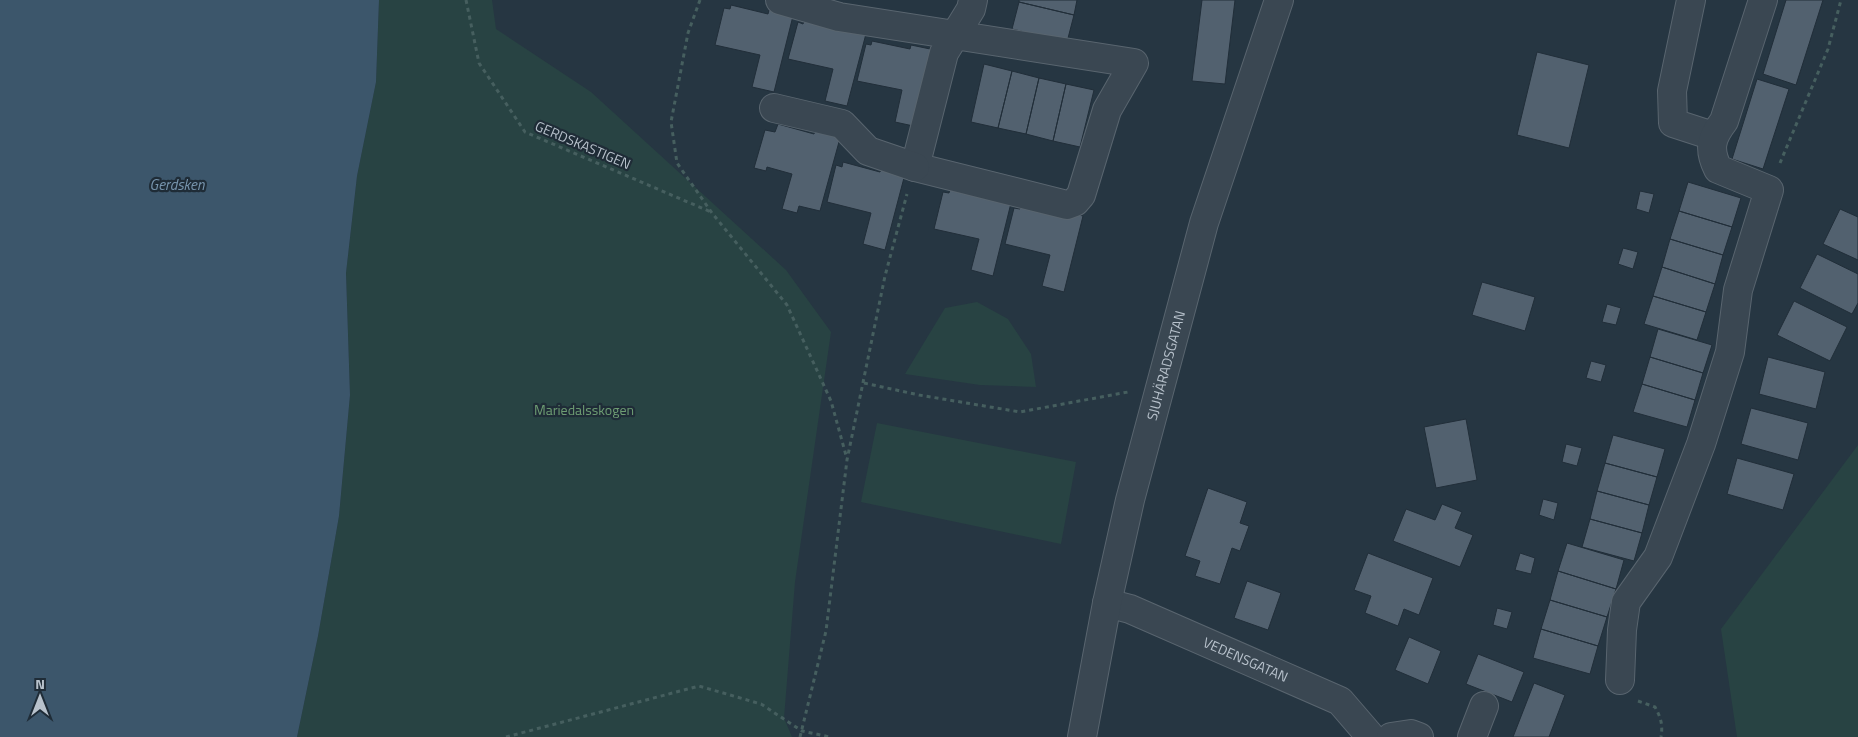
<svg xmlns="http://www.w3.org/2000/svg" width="1858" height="737" font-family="'Titillium Web',sans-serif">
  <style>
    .green { fill: #284343 }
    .water { fill: #3c566b }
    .building { fill: #52616f; stroke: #212e39 }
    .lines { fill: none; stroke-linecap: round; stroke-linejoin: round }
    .minor-casing { stroke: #59656f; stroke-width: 30 }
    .path { stroke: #465f5f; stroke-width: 3; stroke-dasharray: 4 4; stroke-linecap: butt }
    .minor { stroke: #3a4752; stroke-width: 28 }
    .labels { text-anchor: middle; stroke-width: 4.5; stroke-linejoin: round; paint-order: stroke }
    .street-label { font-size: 14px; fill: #b8c2cc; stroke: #1f2c37 }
    .park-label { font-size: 14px; fill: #6e9d73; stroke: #1f2c37 }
    .water-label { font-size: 15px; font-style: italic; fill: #7896af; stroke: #1f2c37 }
  </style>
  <rect width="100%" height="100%" fill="#263642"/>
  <path class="green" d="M379 0H492L496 29 591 92 786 270 831 332 795 582 784 718 792 737H297L318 636 339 516 350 395 346 273 357 176 376 82Z
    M977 302 1008 319 1031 354 1036 387 980 385 905 374 945 308Z
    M877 423 1076 462 1061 544 861 502Z
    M1858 445V737H1737L1721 629Z"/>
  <path class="water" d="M0 0H379L376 82 357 176 346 273 350 395 339 516 318 636 297 737H0Z"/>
  <path class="building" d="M1019 0H1077L1074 15 1019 2Z
    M1202 0H1235L1225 84 1192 81Z
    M1786 0H1823L1796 85 1763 74Z
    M1019 2 1074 15 1067 42 1012 29Z
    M731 5 768 14 769 10 793 16 774 92 752 87 760 55 715 45 724 8 730 9Z
    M805 19 867 30 847 106 825 101 833 69 788 59 798 22 803 24Z
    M872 41 910 49 911 45 935 50 918 127 895 122 902 90 857 81 866 44 871 45Z
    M1537 52 1589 65 1569 148 1517 135Z
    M984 64 1012 71 998 128 971 122Z
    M1012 71 1039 78 1026 134 998 128Z
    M1039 78 1066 84 1053 141 1026 134Z
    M1757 79 1789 89 1763 169 1732 159Z
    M1066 84 1094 90 1080 147 1053 141Z
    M778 124 814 134 817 125 842 131 820 211 799 206 797 213 782 209 792 174 767 167 766 171 754 168 765 130 775 132Z
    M843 162 880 172 882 168 905 174 885 250 863 244 871 213 827 202 836 165 842 167Z
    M1688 182 1741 198 1732 227 1679 211Z
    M950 189 1012 199 993 276 971 270 979 239 934 229 943 192 949 193Z
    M1640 191 1654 194 1649 213 1636 209Z
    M1021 205 1060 210 1083 216 1064 292 1042 286 1050 255 1005 244 1014 208 1020 209Z
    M1840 209 1858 217V260L1823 244Z
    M1679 211 1732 227 1723 255 1670 239Z
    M1670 239 1723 255 1715 284 1662 267Z
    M1623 248 1638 252 1633 269 1618 264Z
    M1817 254 1858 274V303L1852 314 1800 288Z
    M1662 267 1715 284 1706 312 1653 296Z
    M1482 282 1535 297 1525 331 1472 315Z
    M1653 296 1706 312 1697 340 1644 324Z
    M1794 301 1847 327 1830 361 1777 335Z
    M1607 304 1621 308 1616 325 1602 322Z
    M1658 329 1712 345 1703 373 1650 357Z
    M1650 357 1703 373 1695 400 1642 384Z
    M1768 357 1825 372 1816 409 1759 394Z
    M1591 361 1606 365 1601 382 1586 378Z
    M1642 384 1695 400 1687 427 1633 412Z
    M1751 408 1808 423 1798 460 1741 444Z
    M1466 419 1477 480 1436 488 1424 427Z
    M1613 435 1665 449 1657 477 1605 463Z
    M1566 444 1582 448 1577 466 1562 462Z
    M1737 458 1794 474 1783 510 1727 494Z
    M1605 463 1657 477 1649 505 1597 491Z
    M1208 488 1247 502 1240 523 1249 526 1240 551 1232 548 1220 584 1195 576 1200 561 1185 556Z
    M1597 491 1649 505 1642 533 1590 519Z
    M1543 499 1558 503 1554 520 1539 515Z
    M1442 504 1462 512 1455 528 1473 535 1460 567 1393 541 1406 509 1435 520Z
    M1590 519 1642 533 1634 561 1582 547Z
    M1567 543 1624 560 1616 589 1558 571Z
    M1368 553 1433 578 1419 615 1404 609 1398 626 1365 613 1371 596 1354 590Z
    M1520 553 1535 558 1531 574 1515 570Z
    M1558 571 1616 589 1607 617 1550 600Z
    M1247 581 1281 593 1268 630 1234 618Z
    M1550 600 1607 617 1598 646 1541 629Z
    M1497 608 1512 612 1507 629 1493 625Z
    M1541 629 1598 646 1590 674 1533 658Z
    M1409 637 1441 651 1428 684 1395 670Z
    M1478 654 1524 672 1512 702 1466 684Z
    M1534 683 1565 695 1549 737H1513Z"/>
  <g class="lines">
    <defs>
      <g id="minor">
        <path d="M780 0 839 17 1134 63 1107 110 1081 195 1075 202 1067 205 915 167 944 53 971 9 973 0"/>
        <path d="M1691 0 1672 91 1673 123 1713 136"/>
        <path d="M774 108 842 124 868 151 915 167"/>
        <path id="s1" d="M1107 603 1130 609 1340 701 1371 737"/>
        <path d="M1620 680 1622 630 1626 602 1658 557 1701 444 1730 352 1738 290 1769 190 1718 169C1708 149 1711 138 1724 121L1763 0"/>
        <path id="s2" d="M1082 737 1107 603 1130 500 1204 223 1279 0"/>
        <path d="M1391 737 1411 734 1419 737"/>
        <path d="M1472 737 1484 706"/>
      </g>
    </defs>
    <use href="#minor" class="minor-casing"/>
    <path class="path" d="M466 0 479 63 525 132 711 212
      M700 0 688 33 671 122 677 163 712 213 787 305 831 401 847 459
      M1780 163 1828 49 1841 0
      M864 383 919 395 1020 412 1128 392
      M1638 701 1655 707C1661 718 1663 725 1661 737
      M506 737 699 686 761 704 802 731 830 737
      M800 737 826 631 847 460 885 276 907 194"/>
    <use href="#minor" class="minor"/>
  </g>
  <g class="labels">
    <g class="street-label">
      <text transform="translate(583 145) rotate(23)" y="5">GERDSKASTIGEN</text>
      <text dy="5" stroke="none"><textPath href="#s2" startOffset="381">SJUHÄRADSGATAN</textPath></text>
      <text dy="5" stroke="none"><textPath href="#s1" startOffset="150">VEDENSGATAN</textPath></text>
    </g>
    <g class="park-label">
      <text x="584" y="415">Mariedalsskogen</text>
    </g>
    <g class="water-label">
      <text x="177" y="190">Gerdsken</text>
    </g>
  </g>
  <g transform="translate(40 697)" stroke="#1f2c37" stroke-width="4" paint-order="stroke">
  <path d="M0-4L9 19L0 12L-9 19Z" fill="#b8c2cc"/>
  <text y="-8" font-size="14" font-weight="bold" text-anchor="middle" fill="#b8c2cc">N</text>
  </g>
</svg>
